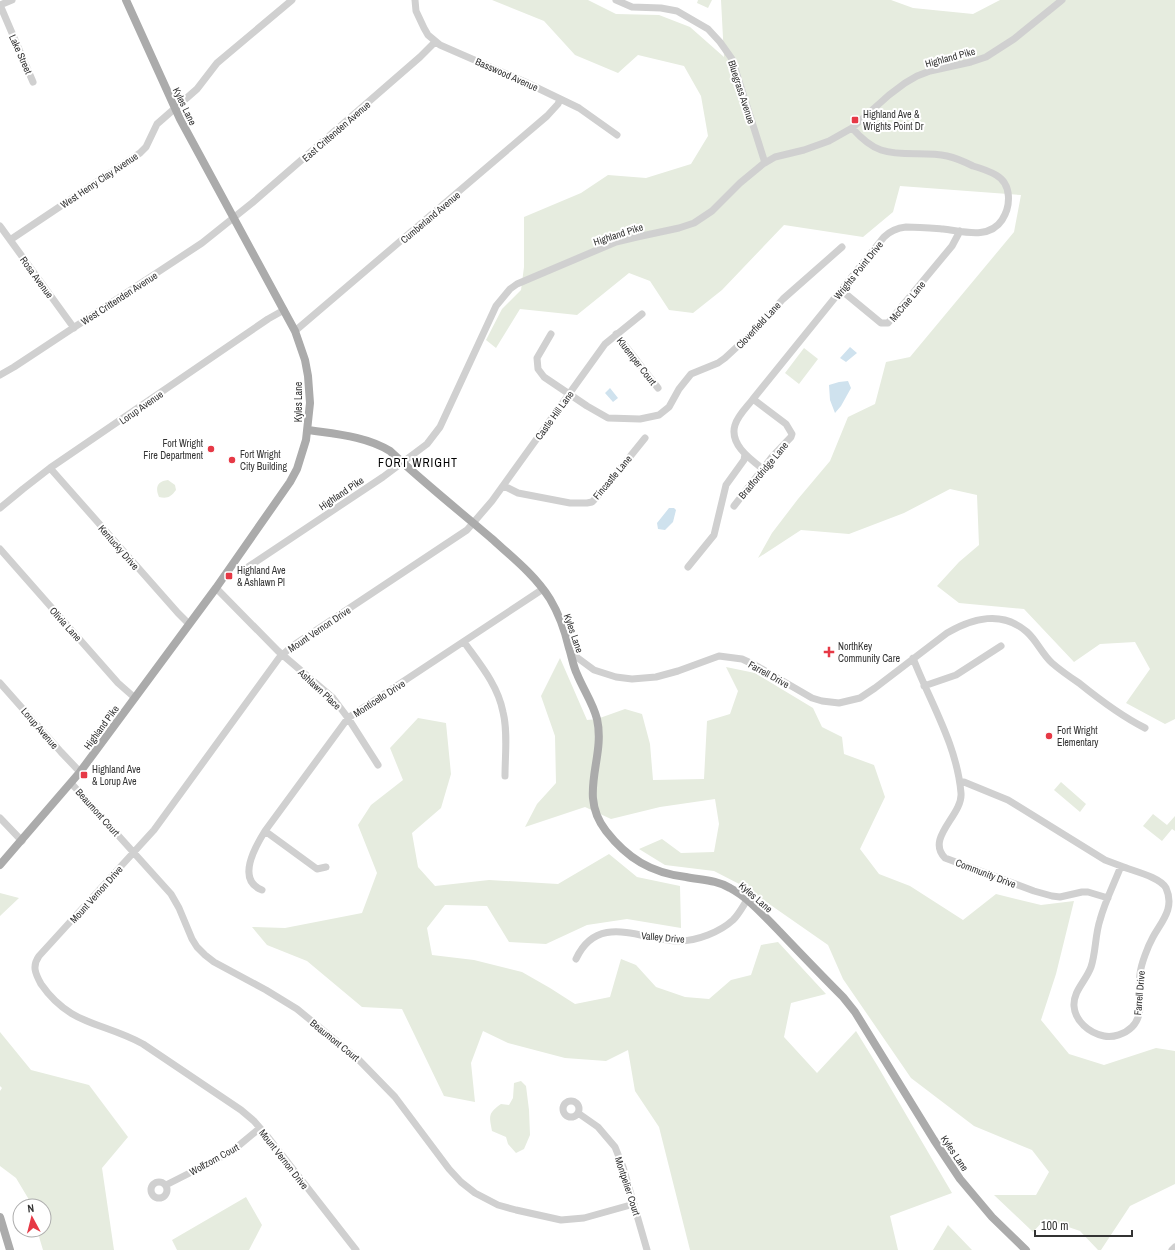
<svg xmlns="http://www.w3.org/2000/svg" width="1175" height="1250" font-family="'Archivo Narrow',sans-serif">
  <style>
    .green { fill: #e6ecdf }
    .water { fill: #cfe2ee }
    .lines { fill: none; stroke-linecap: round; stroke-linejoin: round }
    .minor { stroke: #d0d0d0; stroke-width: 7 }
    .major { stroke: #ababab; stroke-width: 8 }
    .poi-dot { fill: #e63946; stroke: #fff; stroke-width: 1.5 }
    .labels { text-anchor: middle; stroke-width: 4; stroke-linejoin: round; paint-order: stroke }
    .street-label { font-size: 10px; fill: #333; stroke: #fff }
    .poi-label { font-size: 10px; fill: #333; stroke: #fff; text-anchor: start }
    .quarter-label { font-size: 12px; letter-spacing: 1px; fill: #000; stroke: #fff }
  </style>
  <rect width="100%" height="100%" fill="#fff"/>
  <path class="green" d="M492 0H588L616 14 659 15 690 27 724 57 721 0H891L913 8 973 14 1000 0H1175V719L1165 724 1126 703 1150 669 1135 642 1100 644 1074 662 1024 609 959 603 937 586 959 562 979 545 977 495 950 489 904 513 849 534 801 530 758 558 772 533 798 499 830 461 848 417 875 404 886 362 910 357 1014 232 1021 195 900 186 893 212 863 237 784 225 722 290 693 313 669 310 650 281 629 273 577 315 520 309 496 348 486 340 502 309 521 290 524 267V217L581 193 608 175 646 178 691 164 708 136 701 96 684 66 638 55 618 73 575 55 544 21Z
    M698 0H712L708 8 697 3Z
    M804 348 818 359 799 384 785 373Z
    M168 480 175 485 176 490C171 497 167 499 159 497 155 488 157 481 168 480Z
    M560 658 587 720 597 719 625 709 642 714 650 744 653 780 704 779 707 721 730 714 738 691 726 667 755 673 813 708 822 727 842 737 844 754 874 765 885 797 860 849 879 874 910 886 963 920 996 894 1041 905 1074 901 1056 974 1041 1020 1069 1054 1104 1065 1156 1048 1175 1051V1184L1130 1206 1101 1250H1098L1080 1231 1045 1219 1033 1232 994 1195H1036L1049 1172 1032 1150 974 1126 911 1078 843 979 828 945 745 887 714 871 665 865 639 849 662 839 681 853 714 852 719 824 715 799 660 807 611 819 585 807 525 827 537 804 556 783 555 736 541 696Z
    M418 718 446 723 451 774 441 808 412 833 418 867 435 886 489 880 558 884 609 854 637 877 680 886 681 928 627 919 587 925 546 944 509 942 487 906 445 905 427 928 432 955 474 960 522 972 550 988 575 1004 610 997 621 959 636 965 656 987 685 997 709 999 731 980 751 975 761 945 778 942 826 994 791 1003 784 1037 817 1073 856 1031 877 1065 952 1193 890 1216 898 1250H690L659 1127 635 1091 628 1050 606 1061 565 1058 508 1043 483 1031 471 1063 475 1102 444 1096 402 1009 362 1007 307 961 267 945 252 927 285 928 362 913 377 873 358 825 371 805 403 780 390 748Z
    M1061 782 1086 804 1080 812 1054 790Z
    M1153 814 1167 825 1175 816V831L1172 829 1162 841 1143 826Z
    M0 893 19 898 0 916Z
    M0 1032 31 1070 89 1085 128 1137 102 1168 114 1250H43L37 1230H44V1206H30L28 1198 16 1178 0 1166V1091L2 1088 0 1086Z
    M521 1081 526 1086 529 1110 530 1135 524 1149 516 1153 508 1144 506 1137 492 1131C489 1116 488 1113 501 1104L509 1105 513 1098 514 1083Z
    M246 1197 262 1225 249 1250H177L172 1240Z
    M948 1225 972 1250H933Z"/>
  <path class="water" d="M850 347 857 353 846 362 840 358Z
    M848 381 851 388 841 406 835 413 830 400 829 385 839 382Z
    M610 388 618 398 613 402 605 393Z
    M669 508H674L676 510 673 522 665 530 658 529 657 523Z"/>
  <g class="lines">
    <path class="minor" d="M415 0 416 11 424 28 428 35 440 45 525 82 579 108 617 135
      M616 0 632 7 661 8 677 11 708 29 720 42 732 59 765 163
      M0 5 33 82
      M0 5 12 0
      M0 226 74 328
      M10 240 140 153 146 147 157 124 197 89 217 63 292 0
      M841 290 881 323H888L952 246 960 231
      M295 331 547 116 558 104 560 99
      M551 334 537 358 538 369 544 377 587 406 608 418 640 419 659 415 669 407 679 389 691 374 718 363 725 358 752 333 783 299 842 247
      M616 334 658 388
      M0 375 14 367 202 243 252 203 420 57 435 42
      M50 468 178 613 189 624
      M763 469C750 459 729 444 735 425 738 415 747 407 753 399L884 237C890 231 897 228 906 227 918 227 930 228 943 229 962 231 989 240 1002 220 1011 206 1012 184 996 175 989 171 980 168 973 166 965 162 956 158 947 156 925 151 902 157 881 150 869 146 860 137 852 128
      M504 486 518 493 570 503H587L592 502 599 495 645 438
      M734 506 772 457 791 437 792 434 786 424 753 399
      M0 508 23 489 50 468 268 319 284 310
      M0 549 118 683 135 698
      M248 567 383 477 427 444 440 427 496 306 510 289 517 284 616 242 637 237 679 228 694 223 712 211 740 183 763 164 775 157 804 150 829 141 852 128 889 95 905 83 917 76 930 71 971 62 986 57 1014 39 1062 0
      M688 567 714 535 726 485 744 460 745 454
      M216 588 278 651 333 698 348 718 378 765
      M464 642C479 663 498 685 503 712 508 732 505 755 505 776
      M571 653 594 670 616 677 632 679 656 677 678 671 719 656 742 659 755 665 812 698 822 701 839 703 860 698 875 688 947 633C973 618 1002 610 1027 632 1037 641 1042 654 1052 663 1060 670 1070 677 1079 683 1100 700 1121 716 1145 728
      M913 658C930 702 957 745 961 793 963 815 925 838 945 858L1034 891 1052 896 1060 897 1082 892H1088L1108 898
      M0 683 61 752 80 772
      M924 686 956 675 1001 646
      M960 782H964L1008 800 1105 860 1121 866
      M71 783 171 894 179 908 192 939 197 947 205 955 214 962 266 990 297 1009 358 1059 395 1097 449 1169 461 1182 475 1193 498 1205 516 1210 561 1220 584 1218 634 1204
      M0 818 22 841
      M265 831 317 869 326 867
      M1121 866C1133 871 1160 877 1166 888 1175 908 1162 921 1153 937 1148 946 1141 964 1140 974 1137 992 1146 1013 1132 1027 1125 1034 1113 1038 1104 1036 1089 1033 1075 1021 1074 1006 1073 991 1086 981 1091 967 1096 952 1095 935 1100 920 1105 901 1114 884 1121 866Z
      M262 890C236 880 255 847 265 831L348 718 543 589
      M576 959C598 912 640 940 679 941 697 941 720 932 733 920 739 914 743 906 747 900
      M563 1109a8 8 0 1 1 16 0a8 8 0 1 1-16 0Z
      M578 1113 598 1127 615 1147 623 1167 647 1250
      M151 1190a8 8 0 1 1 16 0a8 8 0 1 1-16 0Z
      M166 1185 231 1152 260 1128
      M356 1250 267 1136 254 1121 241 1110 143 1044C103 1022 70 1026 41 984 35 973 32 966 39 956L154 830 279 658 291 647 467 530 492 501 605 344 642 314
      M1172 1250 1175 1247"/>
    <path class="major" d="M308 430C335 434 366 436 390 451 422 481 457 509 491 538 512 557 535 575 550 599 559 614 565 631 569 648 572 657 573 666 577 674 583 689 593 703 597 719 606 759 577 794 606 831 627 858 651 873 686 877 701 880 717 880 730 888 749 898 764 916 779 931 800 953 821 975 843 997L855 1012 934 1140 960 1179 992 1217 1026 1250
      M0 865 80 772 216 588 290 482 297 469 306 440 310 403 308 376 305 360 295 331 180 119 126 0
      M0 1217 10 1250"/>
  </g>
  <g class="poi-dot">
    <rect x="851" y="116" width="8" height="8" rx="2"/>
    <circle cx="211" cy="449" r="4"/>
    <circle cx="232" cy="460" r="4"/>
    <rect x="225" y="572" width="8" height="8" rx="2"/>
    <path d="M827 646h4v4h4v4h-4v4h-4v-4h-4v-4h4z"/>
    <circle cx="1049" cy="736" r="4"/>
    <rect x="80" y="771" width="8" height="8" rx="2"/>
  </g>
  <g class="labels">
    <g class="street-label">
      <text transform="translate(21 54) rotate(66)" y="4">Lake Street</text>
      <text transform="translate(950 57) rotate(-15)" y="4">Highland Pike</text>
      <text transform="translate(507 74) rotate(24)" y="4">Basswood Avenue</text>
      <text transform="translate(742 92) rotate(72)" y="4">Bluegrass Avenue</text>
      <text transform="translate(185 106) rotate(64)" y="4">Kyles Lane</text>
      <text transform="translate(336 131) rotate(-41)" y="4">East Crittenden Avenue</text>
      <text transform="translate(99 180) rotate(-34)" y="4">West Henry Clay Avenue</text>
      <text transform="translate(430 217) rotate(-40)" y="4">Cumberland Avenue</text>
      <text transform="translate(618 234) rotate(-18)" y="4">Highland Pike</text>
      <text transform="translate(858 270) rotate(-51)" y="4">Wrights Point Drive</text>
      <text transform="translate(37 277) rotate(54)" y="4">Rosa Avenue</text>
      <text transform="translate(119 298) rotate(-33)" y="4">West Crittenden Avenue</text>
      <text transform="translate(907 301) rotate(-50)" y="4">McCrae Lane</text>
      <text transform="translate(758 325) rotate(-47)" y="4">Cloverfield Lane</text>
      <text transform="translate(637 361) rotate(52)" y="4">Kluemper Court</text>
      <text transform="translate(298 402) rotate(-90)" y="4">Kyles Lane</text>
      <text transform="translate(141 407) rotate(-35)" y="4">Lorup Avenue</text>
      <text transform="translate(554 415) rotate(-54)" y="4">Castle Hill Lane</text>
      <text transform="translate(763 470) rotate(-50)" y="4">Bradfordridge Lane</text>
      <text transform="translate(612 477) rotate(-50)" y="4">Fincastle Lane</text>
      <text transform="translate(341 493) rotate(-34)" y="4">Highland Pike</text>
      <text transform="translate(119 547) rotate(49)" y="4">Kentucky Drive</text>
      <text transform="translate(66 624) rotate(48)" y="4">Olivia Lane</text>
      <text transform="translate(319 629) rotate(-34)" y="4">Mount Vernon Drive</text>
      <text transform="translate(574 633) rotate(71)" y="4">Kyles Lane</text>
      <text transform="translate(769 674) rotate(29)" y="4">Farrell Drive</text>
      <text transform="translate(320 689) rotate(43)" y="4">Ashlawn Place</text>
      <text transform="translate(379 698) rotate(-33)" y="4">Monticello Drive</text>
      <text transform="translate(101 727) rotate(-54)" y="4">Highland Pike</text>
      <text transform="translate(40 728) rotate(49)" y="4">Lorup Avenue</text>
      <text transform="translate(98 812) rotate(48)" y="4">Beaumont Court</text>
      <text transform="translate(986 873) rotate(21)" y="4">Community Drive</text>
      <text transform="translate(96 894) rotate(-48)" y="4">Mount Vernon Drive</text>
      <text transform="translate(756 897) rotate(41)" y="4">Kyles Lane</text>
      <text transform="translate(663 937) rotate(5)" y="4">Valley Drive</text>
      <text transform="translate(1139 993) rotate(-85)" y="4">Farrell Drive</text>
      <text transform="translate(335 1040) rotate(39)" y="4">Beaumont Court</text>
      <text transform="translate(955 1153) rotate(56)" y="4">Kyles Lane</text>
      <text transform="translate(214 1159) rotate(-29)" y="4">Wolfzorn Court</text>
      <text transform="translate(284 1159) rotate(52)" y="4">Mount Vernon Drive</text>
      <text transform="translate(628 1186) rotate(72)" y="4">Montpelier Court</text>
    </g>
    <g class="poi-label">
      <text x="863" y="118">Highland Ave &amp;<tspan x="863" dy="12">Wrights Point Dr</tspan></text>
      <text x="203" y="447" text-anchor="end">Fort Wright<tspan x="203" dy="12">Fire Department</tspan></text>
      <text x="240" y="458">Fort Wright<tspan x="240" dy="12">City Building</tspan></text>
      <text x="237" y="574">Highland Ave<tspan x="237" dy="12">&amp; Ashlawn Pl</tspan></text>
      <text x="838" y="650">NorthKey<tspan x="838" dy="12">Community Care</tspan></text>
      <text x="1057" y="734">Fort Wright<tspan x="1057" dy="12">Elementary</tspan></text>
      <text x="92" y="773">Highland Ave<tspan x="92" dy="12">&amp; Lorup Ave</tspan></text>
    </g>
    <g class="quarter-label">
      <text x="418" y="467">FORT WRIGHT</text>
    </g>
  </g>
  <g transform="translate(32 1218) rotate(353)"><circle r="19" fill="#ffffff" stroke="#adadad"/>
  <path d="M0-3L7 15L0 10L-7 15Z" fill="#e63946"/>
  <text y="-6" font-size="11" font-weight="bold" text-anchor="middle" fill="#333333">N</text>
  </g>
  <path d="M1035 1230v6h97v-6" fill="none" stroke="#333333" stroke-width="2"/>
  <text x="1041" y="1230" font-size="12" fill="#333333" stroke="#ffffff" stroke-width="3" paint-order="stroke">100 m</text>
</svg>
